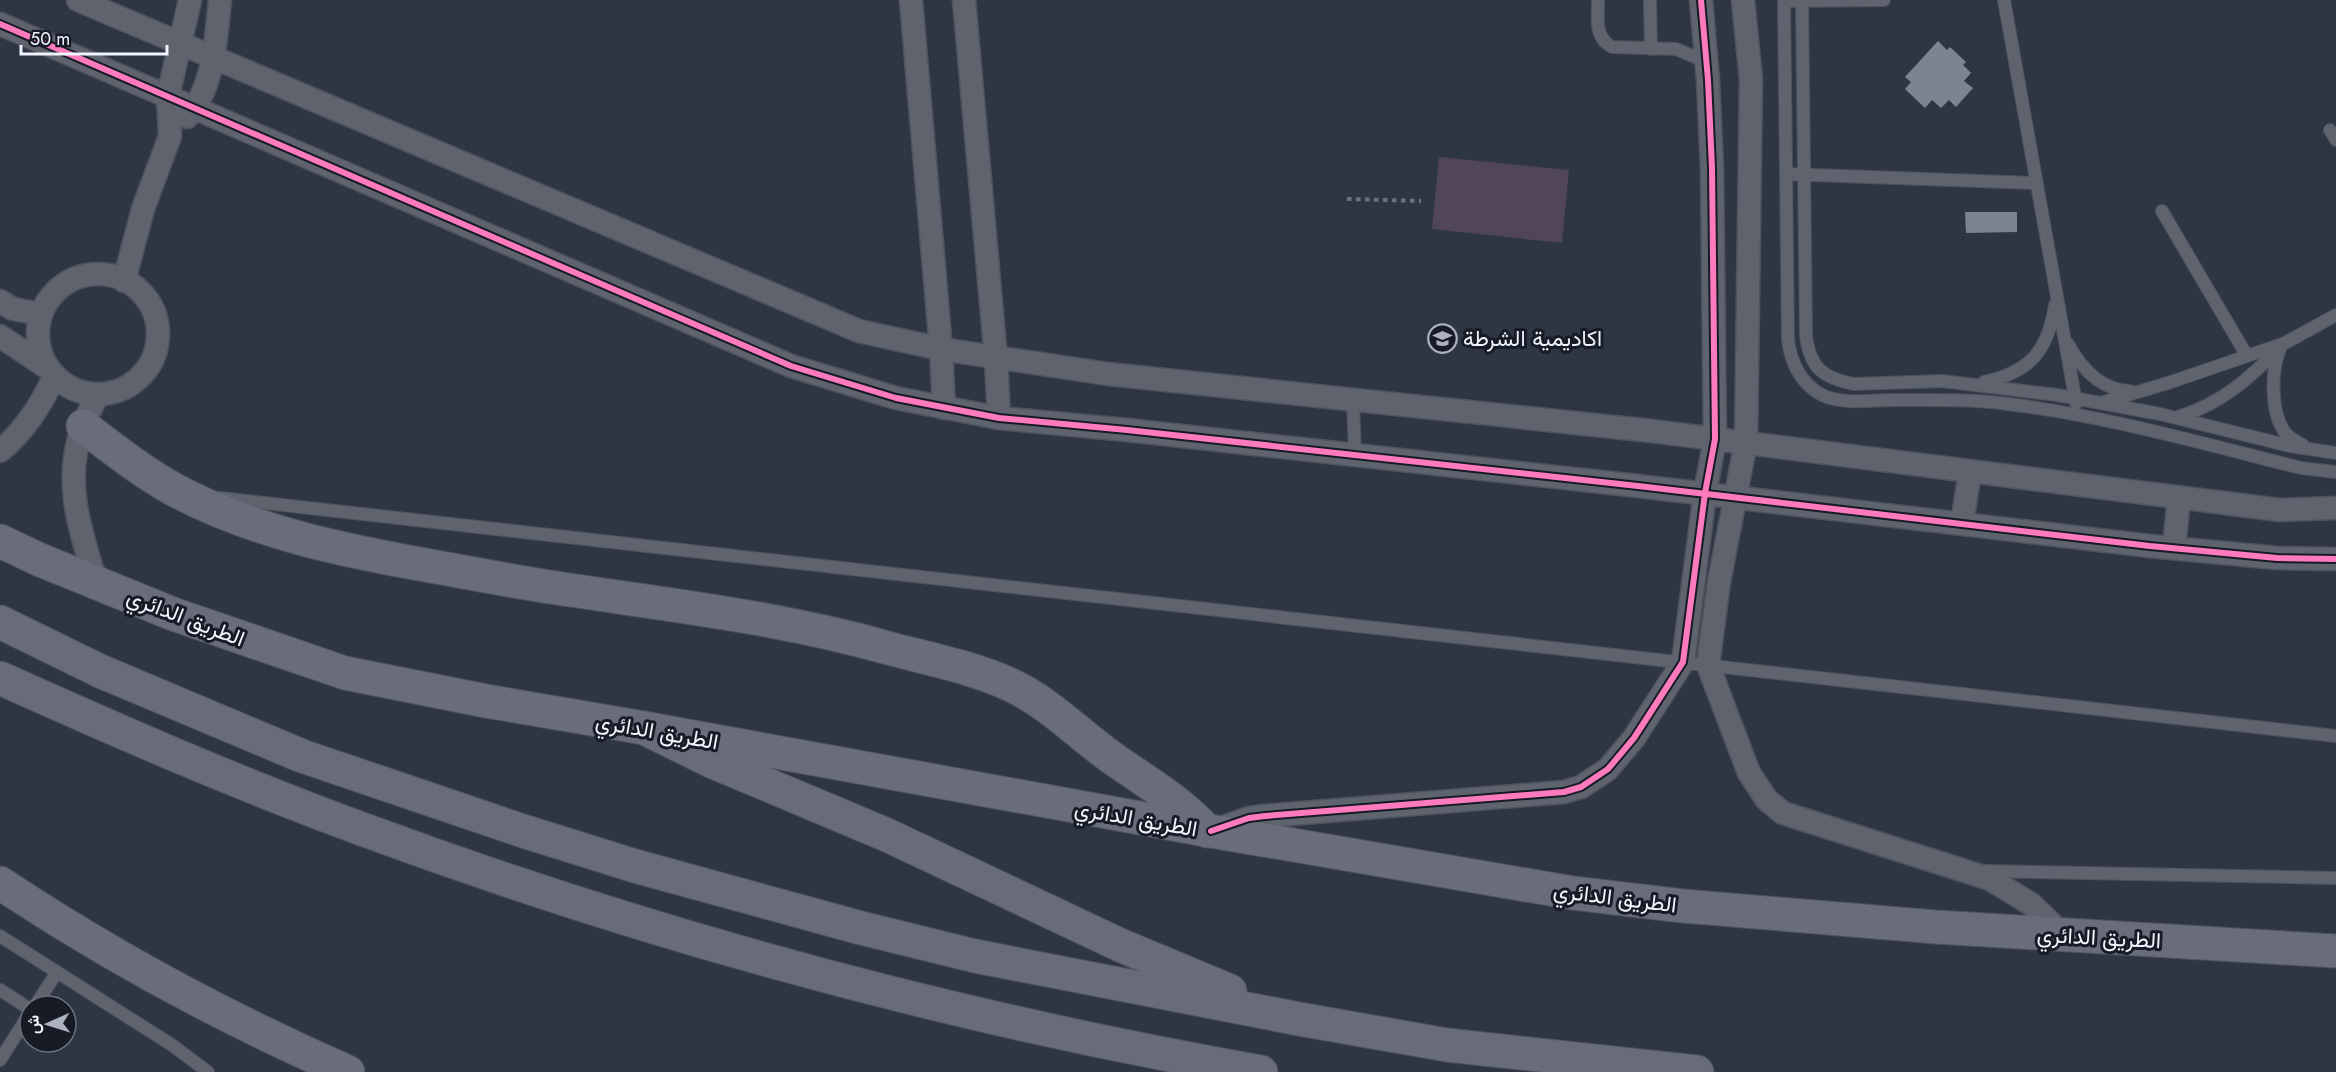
<svg xmlns="http://www.w3.org/2000/svg" width="2336" height="1072" font-family="Jost,Vazirmatn,sans-serif">
  <style>
    .green { fill: #504658 }
    .building { fill: #7c858f }
    .lines { fill: none; stroke-linecap: round; stroke-linejoin: round }
    .service-casing { stroke: #4d525c; stroke-width: 14 }
    .minor-casing { stroke: #4d525c; stroke-width: 25 }
    .trunk-casing { stroke: #4d525c; stroke-width: 35 }
    .motorway-casing { stroke: #4d525c; stroke-width: 35 }
    .path { stroke: #6c727a; stroke-width: 4; stroke-dasharray: 4.5 4.5; stroke-linecap: butt }
    .service { stroke: #5e636e; stroke-width: 12 }
    .minor { stroke: #5e636e; stroke-width: 22 }
    .trunk { stroke: #696c7a; stroke-width: 33 }
    .motorway { stroke: #686c7a; stroke-width: 33 }
    .cycleway-casing { stroke: #161b26; stroke-width: 10 }
    .cycleway { stroke: #fd7abc; stroke-width: 6 }
    .labels { text-anchor: middle; stroke-width: 6; stroke-linejoin: round; paint-order: stroke }
    .poi-label { font-size: 22px; fill: #eff4fe; stroke: #161b26; text-anchor: start }
    .street-label { font-size: 22px; fill: #eff4fe; stroke: #161b26 }
  </style>
  <rect width="100%" height="100%" fill="#2f3643"/>
  <path class="green" d="M1439 157 1569 170 1562 243 1432 229Z"/>
  <path class="building" d="M1938 41 1947 50 1950 47 1966 62 1963 65 1971 73 1964 81 1973 88 1956 107 1949 100 1941 108 1932 100 1925 108 1905 89 1911 82 1905 77Z
    M1965 212H2017V232L1966 233Z"/>
  <g class="lines">
    <defs>
      <path id="service" d="M1598 0C1598 19 1594 37 1612 47L1676 49 1707 62
        M1650 0 1651 49
        M1784 0 1788 340C1791 363 1800 383 1822 395 1843 405 1872 400 1894 400 1932 400 1970 399 2008 404 2107 416 2204 444 2301 468L2336 472
        M1802 0 1806 336C1810 368 1823 378 1854 384L1942 381 2057 395 2160 414 2290 446 2336 453
        M2004 0 2076 403
        M1784 1 1884 0
        M2330 130 2336 140
        M1786 174 2037 183
        M2162 211 2247 356
        M2068 344C2081 368 2101 390 2130 391
        M2279 352C2271 372 2271 412 2284 431 2288 438 2296 441 2303 445
        M1984 382C2030 372 2048 351 2055 305
        M1353 400 1355 455
        M2104 402 2168 383 2285 343 2336 315
        M2178 417C2223 403 2248 379 2281 347
        M220 498 2336 736
        M1985 871 2336 878
        M0 936 172 1045 208 1072
        M0 990 30 1009
        M35 1006 57 972
        M0 1060 30 1013"/>
      <path id="minor" d="M78 0 859 331 941 349 1108 374 1652 431 2280 510 2336 508
        M911 0 941 349 944 408
        M964 0 996 359 999 418
        M1743 0 1751 80 1746 442 1719 582 1708 665 1749 773 1767 800 1783 813 1990 879 2031 904 2063 935
        M0 24 791 366 896 398 999 418 1127 430 1638 486 2150 546 2277 558 2336 559
        M187 117C214 88 216 38 220 0
        M38 334a60 60 0 1 1 120 0a60 60 0 1 1-120 0Z
        M124 281 143 209 170 136 168 96 190 0
        M0 301 13 309 41 314
        M0 336 49 369
        M0 451C25 431 41 404 55 376
        M1962 524 1970 471
        M2174 548 2179 497
        M96 582C80 529 63 483 82 428 86 416 93 405 98 394
        M1215 830 1249 818 1265 816 1564 792 1581 787 1608 769 1634 738 1683 662 1705 493 1715 439 1712 168 1708 80 1701 0"/>
      <path id="trunk" d="M83 426C112 448 141 471 173 489 254 533 346 551 436 567 476 574 516 582 557 588 668 605 779 617 888 648 929 659 972 667 1011 685 1051 704 1079 735 1115 760 1148 783 1178 800 1207 831
        M0 541 38 559 173 614 345 673 486 701 644 728 1211 831 1573 893 1683 906 1936 927 2336 951
        M0 883C110 956 227 1019 348 1072"/>
      <path id="motorway" d="M0 622 100 671 302 756 523 831 635 866 861 928 975 956 1299 1019 1447 1045 1697 1072
        M0 678C120 732 239 784 362 829 654 937 955 1018 1261 1072
        M644 728 711 761 887 835 1120 945 1230 991"/>
    </defs>
    <use href="#service" class="service-casing"/>
    <use href="#minor" class="minor-casing"/>
    <use href="#trunk" class="trunk-casing"/>
    <use href="#motorway" class="motorway-casing"/>
    <path class="path" d="M1347 199 1421 201"/>
    <use href="#service" class="service"/>
    <use href="#minor" class="minor"/>
    <use href="#trunk" class="trunk"/>
    <use href="#motorway" class="motorway"/>
    <defs>
      <path id="cycleway" d="M0 24 791 366 896 398 999 418 1127 430 1638 486 2150 546 2277 558 2336 559
        M1211 831 1249 818 1265 816 1564 792 1581 787 1608 769 1634 738 1683 662 1705 493 1715 439 1712 168 1708 80 1701 0"/>
    </defs>
    <use href="#cycleway" class="cycleway-casing"/>
    <use href="#cycleway" class="cycleway"/>
  </g>
  <defs>
    <symbol id="university-ring" viewBox="-11 -11 22 22"><circle r="9.5" fill="#161b26" stroke="#acb2bd" stroke-width="1.5"/><path d="M0-5L7-2L0 1L-7-2ZM-4 1L0 2.5L4 1V4Q0 6-4 4Z" fill="#acb2bd"/></symbol>
  </defs>
  <g fill-rule="evenodd">
    <use href="#university-ring" x="1426" y="322" width="33" height="33"/>
  </g>
  <g class="labels">
    <g class="poi-label">
      <text x="1463" y="346">اكاديمية الشرطة</text>
    </g>
    <g class="street-label">
      <text transform="translate(186 617) rotate(21)" y="8">الطريق الدائري</text>
      <text transform="translate(657 731) rotate(10)" y="8">الطريق الدائري</text>
      <text transform="translate(1136 818) rotate(10)" y="8">الطريق الدائري</text>
      <text transform="translate(1615 897) rotate(7)" y="8">الطريق الدائري</text>
      <text transform="translate(2099 937) rotate(3)" y="8">الطريق الدائري</text>
    </g>
  </g>
  <g transform="translate(48 1024) rotate(267)"><circle r="28" fill="#161b26" stroke="#6d727c" stroke-width="1.5"/>
  <path d="M0-4.5L10 22L0 15L-10 22Z" fill="#acb2bd"/>
  <text y="-9" font-size="16" font-weight="bold" text-anchor="middle" fill="#eff4fe">ش</text>
  </g>
  <path d="M21 45v9h146v-9" fill="none" stroke="#eff4fe" stroke-width="3"/>
  <text x="30" y="45" font-size="18" fill="#eff4fe" stroke="#161b26" stroke-width="4.5" paint-order="stroke">50 m</text>
</svg>
